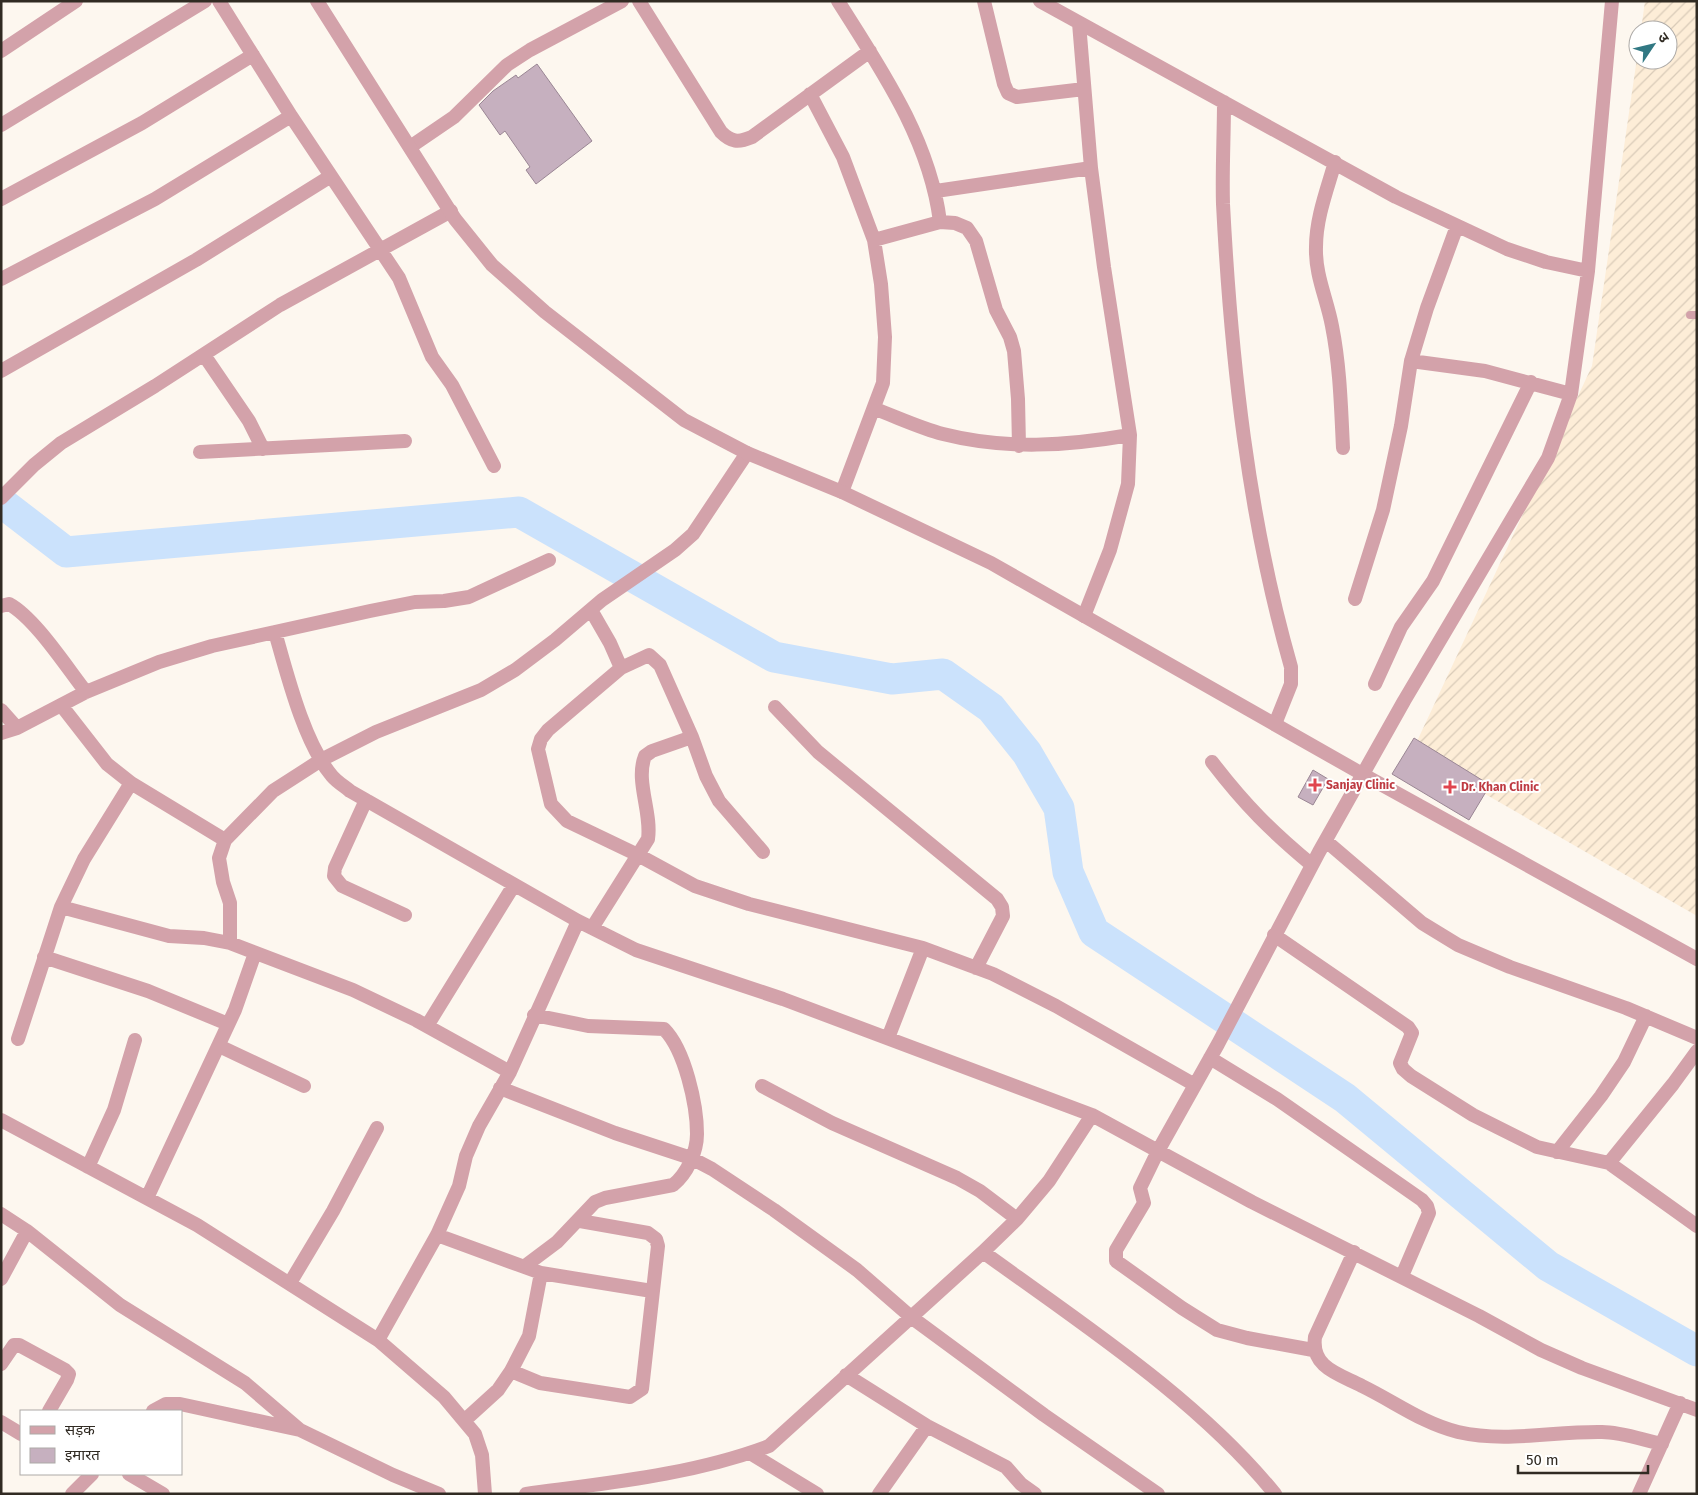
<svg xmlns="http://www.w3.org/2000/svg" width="1698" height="1495" font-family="'Fira Sans','Noto Sans Devanagari',sans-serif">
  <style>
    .industrial { fill: url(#industrial-furrows) }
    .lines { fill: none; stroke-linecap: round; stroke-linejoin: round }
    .river { stroke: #cbe2fc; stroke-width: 31 }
    .building { fill: #c6b0bf; stroke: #9a8694 }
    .service { stroke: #d3a2aa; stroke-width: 8 }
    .minor { stroke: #d3a2aa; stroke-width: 14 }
    .tertiary { stroke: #d3a2aa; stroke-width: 14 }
    .health-dot { fill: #e0444e; stroke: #fff; stroke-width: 2 }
    .labels { text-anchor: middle; stroke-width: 4; stroke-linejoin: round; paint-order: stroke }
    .health-label { font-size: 12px; font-weight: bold; fill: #be3a42; stroke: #fff; text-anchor: start }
  </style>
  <defs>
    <pattern id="industrial-furrows" width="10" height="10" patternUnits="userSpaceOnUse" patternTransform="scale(1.25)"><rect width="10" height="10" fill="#fdedd7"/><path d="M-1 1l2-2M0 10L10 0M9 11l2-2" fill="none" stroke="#d9cbb8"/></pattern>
  </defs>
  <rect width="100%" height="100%" fill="#fdf7ef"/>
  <path class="industrial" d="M1645 1H1697V916L1412 752 1592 366 1638 51V60H1668V30H1641Z"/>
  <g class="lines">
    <path class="river" d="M1 502 66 552 519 512 774 657 892 679 943 674 991 708 1027 753 1059 808 1068 872 1094 932 1345 1098 1548 1266 1697 1351"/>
  </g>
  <path class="building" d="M537 64 592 141 536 184 526 170 530 167 505 131 500 135 479 105 493 91 516 75 518 78Z
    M1414 738 1490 785 1469 820 1392 774Z
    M1313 770 1328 779 1313 805 1298 797Z"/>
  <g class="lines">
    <path class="service" d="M1690 315H1697"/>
    <path class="minor" d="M219 1 291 116 399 278 432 357 452 385 494 466
      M639 1 721 132C731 142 738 143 752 137L870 51
      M838 1C881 69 930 140 940 222
      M984 1 1004 84 1008 93 1017 97 1084 89
      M1040 1 1396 197 1507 249 1546 262 1588 271
      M1079 23 1091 168 1104 267 1130 435 1128 484 1110 550 1084 616
      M1 51 76 1
      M810 94 843 157 874 240 881 284 885 337 883 383 842 492
      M1224 102C1224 135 1222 170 1223 204 1231 359 1248 517 1291 667V684L1275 724
      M1 125 205 1
      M410 147 454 117 507 65 530 50 622 1
      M1335 162C1327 190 1316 218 1316 247 1315 275 1327 299 1332 326 1340 366 1341 407 1343 448
      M936 191 1091 168
      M1 199 142 123 253 55
      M874 240 940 222 955 223 967 228 976 241 996 310 1010 337 1014 351 1018 399 1019 446
      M1 279 155 199 291 116
      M204 355 249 421 263 449
      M1411 361 1485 371 1571 394
      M1 371 196 260 331 176
      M875 409C897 417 920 428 943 434 1006 450 1067 446 1130 435
      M200 452 405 441
      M1 498 34 465 61 443 155 386 280 305 451 211
      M1355 599 1383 510 1401 426 1411 361 1427 308 1457 226
      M1 606 9 604C35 618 67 668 86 692
      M591 610 610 643 621 668
      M275 632C287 674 304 743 332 776 337 782 344 786 350 791L578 921 636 950 783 999 1092 1115
      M1375 684 1401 627 1433 581 1531 382
      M61 705 107 764 131 783 225 840
      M775 707 818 752 997 899 1002 907 1003 916 976 968
      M1 710 17 728
      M1 733 17 728 86 692 159 662 212 646 370 611 415 602 444 601 469 597 549 560
      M1212 762C1245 805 1271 831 1312 865
      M366 800 335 868 334 876 342 886 405 915
      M1326 841 1422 923 1458 945 1510 967 1626 1008 1697 1038
      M763 852 719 801 706 776 692 737 660 665 649 655 621 668 548 730 541 739 538 749 551 804 567 821 638 855 695 886 749 904 923 948 993 974 1056 1006 1195 1085
      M61 907 169 936 204 938 230 943 353 990 416 1020 510 1072
      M592 928 648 839C652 812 635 781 645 756L652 751 692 737
      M1274 935 1408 1027 1412 1033 1400 1063 1403 1069 1411 1076 1473 1115 1537 1147 1609 1163 1697 1226
      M230 943V903L223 882 219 858 225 840 273 791 321 760 376 732 481 690 515 670 555 640 602 600 675 550 693 534 747 453
      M44 957 148 991 228 1024
      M427 1026 514 885
      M888 1038 923 948
      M18 1039 61 907 84 859 131 783
      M219 1046 304 1086
      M1210 1058 1277 1099 1422 1200 1427 1206 1429 1213 1402 1276
      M762 1086 832 1123 957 1178 980 1191 1017 1219
      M500 1088 615 1133 691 1158 712 1169 774 1210 857 1270 911 1317 1044 1415 1158 1494
      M1 1120 197 1225 378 1340 444 1397 475 1434 482 1455 485 1494
      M1557 1152 1601 1096 1624 1062 1646 1016
      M1609 1163 1673 1084 1697 1051
      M88 1167 114 1110 135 1040
      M147 1198 235 1010 255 953
      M1 1214 27 1231 120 1305 245 1383 300 1430
      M437 1235 541 1273 652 1291
      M983 1252C1082 1324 1198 1399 1275 1494
      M1354 1252 1315 1337C1311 1368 1339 1374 1362 1386 1395 1402 1422 1423 1458 1432 1506 1443 1554 1431 1602 1432 1621 1432 1643 1440 1662 1444
      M525 1266 557 1242 595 1202 605 1198 673 1185C687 1174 697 1152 697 1134 697 1105 685 1050 664 1029L588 1026 534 1015
      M1 1279 27 1231
      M290 1283 333 1211 377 1128
      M378 1340 437 1235 459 1186 466 1156 479 1126 510 1072 578 921
      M1313 1350 1247 1338 1217 1330 1182 1308 1116 1261V1250L1144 1203 1140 1188 1158 1151 1252 1202 1479 1316 1541 1350 1582 1368 1697 1410
      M1 1364 14 1345H19L65 1370 69 1374 67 1380 49 1411
      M511 1371 540 1383 630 1397 642 1389 658 1246 656 1239 648 1233 580 1221
      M846 1375 927 1426 1006 1467 1021 1484 1035 1494
      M153 1411 166 1404H180L300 1430 393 1475 439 1494
      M465 1420 498 1390 511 1371 529 1336 541 1273
      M1 1422 21 1434
      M750 1453 817 1494
      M129 1474 163 1494
      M72 1494 92 1474
      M526 1494C607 1483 692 1475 769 1446L983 1252 1017 1219 1049 1181 1092 1115 1158 1151 1218 1044 1319 852 1404 701 1548 458 1571 394 1588 271 1612 1
      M879 1494 927 1426
      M1639 1494 1680 1403"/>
    <path class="tertiary" d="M317 1 455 219 492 265 545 312 684 420 747 453 842 492 991 563 1364 775 1697 959"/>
  </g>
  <g class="health-dot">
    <path d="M1312.5 777.5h5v5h5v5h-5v5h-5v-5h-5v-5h5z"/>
    <path d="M1447.5 779.5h5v5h5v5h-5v5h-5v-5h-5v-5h5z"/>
  </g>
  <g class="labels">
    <g class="health-label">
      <text x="1326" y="789">Sanjay Clinic</text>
      <text x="1461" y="791">Dr. Khan Clinic</text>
    </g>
  </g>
  <rect width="1698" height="1495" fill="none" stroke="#312b23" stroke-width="5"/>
  <rect x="20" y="1410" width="162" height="65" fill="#ffffff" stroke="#adaaa7"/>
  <rect x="30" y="1426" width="25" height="8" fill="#d3a2aa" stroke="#adaaa7"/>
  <text x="65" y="1435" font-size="15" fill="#312b23">सड़क</text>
  <rect x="30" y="1448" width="25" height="15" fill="#c6b0bf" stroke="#adaaa7"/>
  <text x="65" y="1460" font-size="15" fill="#312b23">इमारत</text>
  <g transform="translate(1653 45) rotate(55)"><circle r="24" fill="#ffffff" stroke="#adaaa7"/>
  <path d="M0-4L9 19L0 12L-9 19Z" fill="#317883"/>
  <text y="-8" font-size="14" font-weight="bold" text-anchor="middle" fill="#312b23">उ</text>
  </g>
  <path d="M1518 1465v8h130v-8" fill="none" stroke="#312b23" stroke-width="2.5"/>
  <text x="1526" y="1465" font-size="15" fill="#312b23" stroke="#ffffff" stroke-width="4" paint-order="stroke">50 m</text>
</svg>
